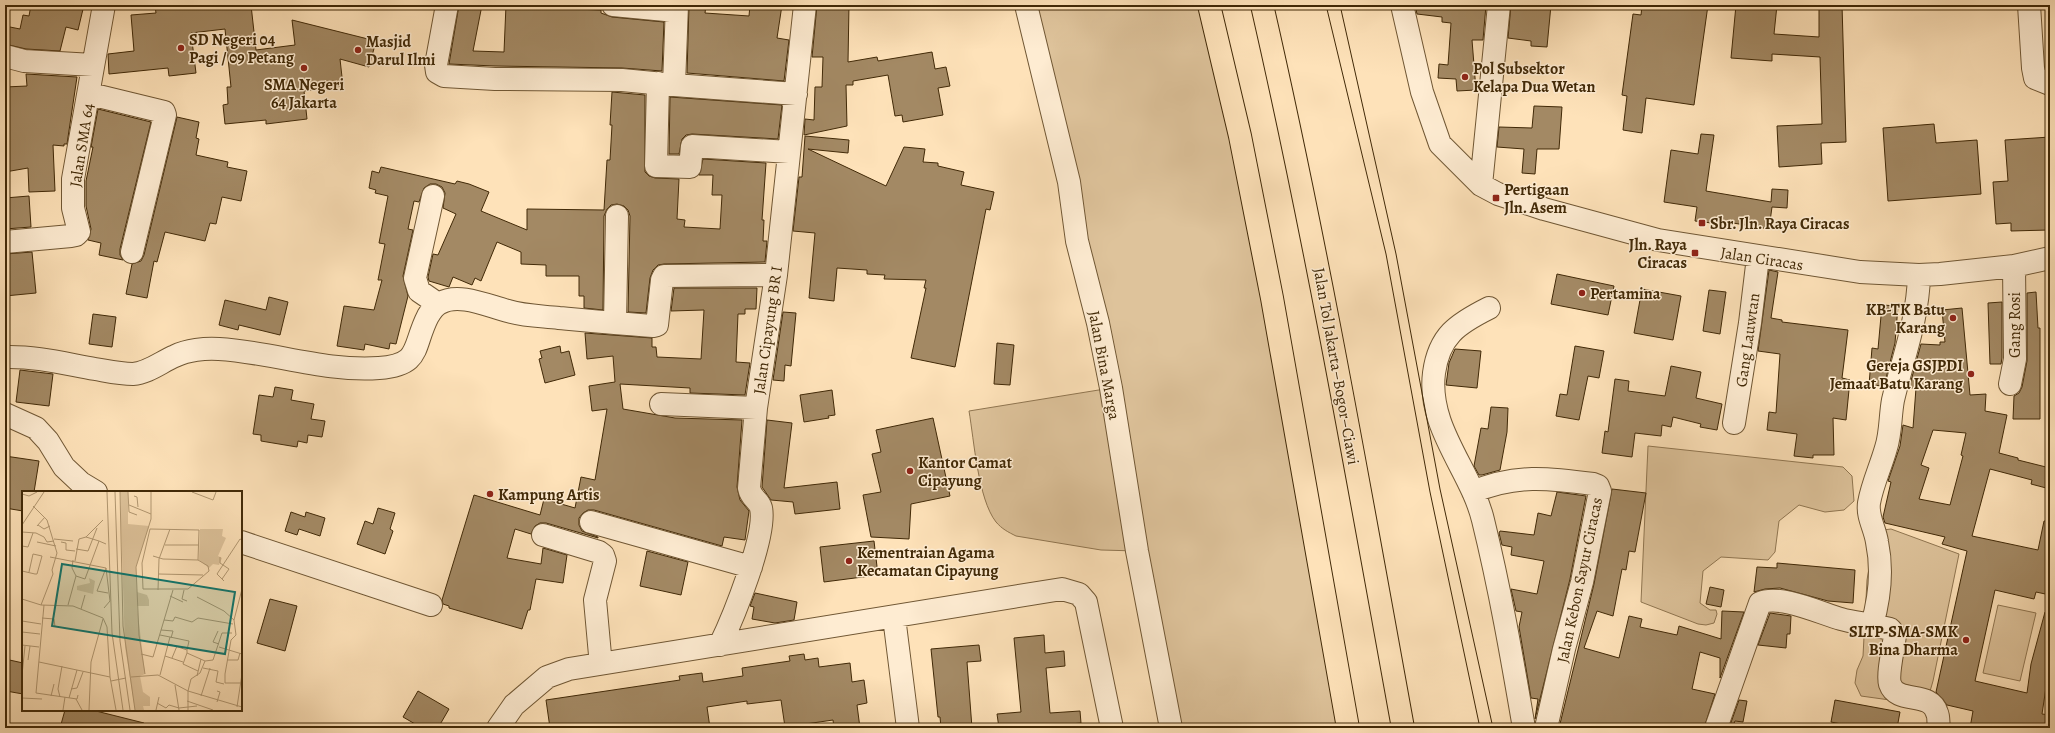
<svg xmlns="http://www.w3.org/2000/svg" width="2055" height="733" font-family="Alegreya,serif">
  <style>
    .green { fill: #dec39b; stroke: #907651 }
    .building { fill: #a38964; stroke: #412907; fill-rule: evenodd }
    .lines { fill: none; stroke-linecap: round; stroke-linejoin: round }
    .minor-casing { stroke: #705734; stroke-width: 24 }
    .highway-casing { stroke: #412907; stroke-width: 24 }
    .minor { stroke: #feecd2; stroke-width: 22 }
    .highway { stroke: #fee2b9; stroke-width: 22 }
    .tram { stroke: #412907; stroke-width: 1 }
    .poi-dot { fill: #8f2418; stroke: #feecd2; stroke-width: 1.5 }
    .labels { text-anchor: middle; stroke-width: 3; stroke-linejoin: round; paint-order: stroke }
    .poi-label { font-size: 16px; font-weight: bold; fill: #412907; stroke: #feecd2; text-anchor: start }
    .street-label { font-size: 16px; fill: #412907; stroke: #feecd2 }
    .inset-road { fill: none; stroke: #b29872; stroke-width: 1 }
    .view { fill: #0f766e; fill-opacity: 0.15; stroke: #0f766e; stroke-width: 2 }
    .inset-edge { fill: none; stroke: #412907; stroke-width: 2 }
  </style>
  <rect width="100%" height="100%" fill="#fee2b9"/>
  <filter id="stains"><feTurbulence type="fractalNoise" baseFrequency=".005" numOctaves="4"/><feColorMatrix values="0 0 0 0 .2 0 0 0 0 .09 0 0 0 0 .02 0 0 0 .5 -.17"/></filter>
  <radialGradient id="worn" r=".72"><stop offset=".6" stop-color="#630" stop-opacity="0"/><stop offset="1" stop-color="#630" stop-opacity=".3"/></radialGradient>
  <path class="green" d="M1026 5H1209L1348 728H1170L1137 551 1101 550 1016 536C1008 532 1002 529 996 522 978 499 974 440 969 411L1111 388Z
    M1648 446 1843 467 1852 476 1854 501 1844 510 1825 512 1799 505 1779 521 1775 552 1768 560 1721 557 1703 571 1700 603 1710 610H1716L1717 614 1714 623 1706 625 1698 624 1641 602Z
    M1891 529 1959 554 1933 681 1926 705 1861 696 1855 683 1857 670 1863 656 1867 580 1872 550 1883 530Z
    M1998 605 2036 613 2020 681 1983 673Z"/>
  <path class="building" d="M31 5H84L78 30 66 27 60 51 26 49 5 44V26L20 29 23 15 29 16Z
    M165 5H251L256 50 295 45 292 20 376 41 369 67 340 59 343 86 304 91 307 119 266 124V120L225 124 223 105 228 104 227 87H231L225 29 191 33 196 73 169 76 168 68 109 74 108 54 134 51 131 15 156 13 155 6Z
    M459 5H482L473 51 504 52 506 5 575 6 574 9 601 10V13L612 17 664 22 662 71 622 68 495 66 449 64Z
    M689 5H706L705 13 749 16 750 5H782L777 38 789 40 784 81 687 73Z
    M817 5H849L848 62 877 57 878 61 932 52 935 69 946 67 950 86 938 88 943 115 903 122 902 115 895 116 888 75 853 81V85H846L847 126 804 135 805 119 814 120 815 87H822L823 57H812Z
    M1415 5H1486L1483 40H1472L1476 90 1457 91 1456 79 1438 78 1439 64 1448 65 1451 23 1442 22V17L1417 14Z
    M1511 5H1551L1547 47 1531 46V41L1508 38Z
    M1642 5H1708L1694 105 1646 98 1642 133 1623 130 1627 96 1622 95 1633 14 1641 15Z
    M1736 5H1777L1774 34 1819 37V5H1842L1846 142 1821 143 1822 164 1779 167 1777 126 1822 124 1820 57 1772 54V61L1731 58Z
    M26 74 77 77 67 144H64V146L53 145 55 191 29 192 28 168 5 172V87L27 86Z
    M612 92 645 95V172L649 176 655 178 679 179 677 219 685 220 684 227 720 229 722 195H712L713 175H699L703 159 766 163 762 220H764L763 241H767L765 262 664 264 658 265 653 270 650 278 646 313 628 312 630 216 628 210 624 206 617 204 611 205 607 209 604 216 603 310 584 308V296H579V276H546V265L521 264V252L497 242 481 281 475 278 472 285 453 277 449 287 429 281 428 277 433 254 438 255 456 214 443 208 445 193 442 187 436 184H430L424 188 419 202 414 201 408 229 413 230 403 276 408 296 396 344 390 343 389 349 365 344 364 350 337 346 344 306 374 310 382 280H378L385 244 379 243 388 196 375 193 376 190 369 188 372 171 379 173 381 167 455 184 457 181 469 184 489 192 481 211 527 230V209L604 210 607 160H610L612 125H610Z
    M670 97 782 105 778 139 692 134 686 135 682 139 679 154H669Z
    M1534 106 1562 107 1559 149H1537L1535 174 1522 173 1524 149 1497 147 1499 127 1532 128Z
    M98 109 151 122 120 249V255L123 260 99 255 101 243 88 240 91 229 86 206V181L93 147H91Z
    M177 117 199 122 196 138 199 139 196 155 228 162 227 167 247 171 241 201 222 197 216 224 210 223 205 241 165 232 157 262 154 261 147 298 126 294 132 264 141 261 144 255Z
    M1934 124 1936 143 1977 140 1981 194 1888 201 1883 128Z
    M1701 134 1714 135 1706 191 1771 202 1772 189 1788 190 1787 208 1772 207 1769 229 1721 221 1720 224 1695 221 1697 207 1664 202 1671 150 1698 154Z
    M805 136 849 140 848 153 808 149 886 186 904 147 925 149 923 162 938 163V166L964 172 961 185 994 192 990 210 986 209 955 367 911 358 926 288H924L926 280 884 279 885 275 867 274V270L837 268 834 301 809 298 815 233 793 231 799 177H802Z
    M2050 137 2049 230 2011 231V223L1996 224 1993 182 2008 181 2005 140Z
    M29 196 31 227 5 229V198Z
    M32 252 36 293 5 296V254Z
    M1769 270 1778 272 1771 318 1782 320V322L1848 330 1842 378 1850 380 1846 420 1833 418 1834 455H1813V458L1794 456 1797 434 1767 430 1769 412 1776 413 1780 354 1758 351Z
    M1557 274 1614 286 1608 315 1551 304Z
    M674 288H757L756 309H745V314H738L736 362 750 363 745 395 690 393V388L620 384 623 409 675 418 742 420 737 487 740 500 749 511 745 540 724 537 722 546 594 510H588L583 513 579 518V525L582 531 598 537V538L546 523H540L535 526 531 534 515 529 507 558 541 564 543 548 567 555 563 583 536 579 530 610H528L522 629 449 608V606L443 604 442 600 474 495 540 515 544 499 575 508 581 477 595 480 607 409 592 411 589 386 615 382 613 356 587 359 585 333 652 338V347H656L657 357 701 359 704 310 671 311Z
    M1642 289 1681 296 1673 340 1634 333Z
    M1709 290 1726 292 1720 334 1703 331Z
    M2036 292 2038 328H2040V419H2013L2014 396 2019 393 2022 387 2027 361V293Z
    M269 297 288 302 280 335 239 325 238 330 219 325 225 300 266 310Z
    M2002 302V358L2001 364H1990L1988 303Z
    M1882 305 1898 306 1895 343 1884 386 1869 385 1872 348 1878 349Z
    M1962 308 1970 395 1986 394 1985 411 2007 415 1999 453 2018 458V460L2050 468V489L2031 484 2032 480 1990 469 1972 536 2038 550 2044 521H2050V595L2036 592 2034 599 1995 590 1975 681 2027 693 2031 664 2045 612H2050V661L2042 714 2050 715V728H1970L1973 711 1947 705 1936 692 1967 551 1942 544 1945 537 1885 523 1883 517 1891 482 1888 481 1900 446 1903 425 1913 428 1916 388H1909L1921 344 1940 345V342H1945L1942 310ZM1933 430 1966 433 1961 455 1963 456 1950 505 1919 499 1929 468 1921 465Z
    M783 312 796 313 791 366 785 365 784 381 773 380Z
    M93 314 116 317 112 347 89 344Z
    M997 343 1014 345 1010 385 994 384Z
    M560 346 561 353 569 351 575 375 545 383 539 359 542 358 540 351Z
    M1575 346 1604 351 1599 378 1588 376 1579 420 1556 416 1560 394 1567 395Z
    M1455 349 1481 351 1477 388 1446 385 1449 363Z
    M1671 366 1701 372 1696 398 1722 404 1717 430 1700 427 1701 424 1673 417 1671 427 1662 425 1661 436 1635 433 1632 457 1602 453 1605 431 1608 432 1615 379 1629 381 1628 391 1665 396Z
    M20 370 53 374 49 406 16 402Z
    M275 387 293 390 291 400 314 404 311 419 325 421 322 437 308 435 307 443 298 441 297 447 261 441V435L253 434 259 395 273 397Z
    M832 390 835 415 828 416 829 418 804 422 800 395Z
    M1491 407 1508 408 1507 432 1500 470 1482 475H1479L1474 466 1481 428 1488 429Z
    M933 418 950 496 911 504 909 539 871 537 863 495 881 492 872 454 881 452 876 430Z
    M767 420 792 423 784 488 837 482 840 509 795 514 793 502 771 500 762 487Z
    M5 456 39 461 34 492H23V511L5 508Z
    M1612 489 1646 493 1635 552 1629 551 1626 570 1622 569 1613 616 1597 611 1584 648 1619 658 1629 616 1642 619 1640 627 1677 635 1679 626 1721 639 1722 611 1744 612 1720 678V658L1700 652 1692 689 1715 694 1704 728H1672L1657 724 1656 728H1559L1594 584Z
    M1557 492 1586 496 1570 579 1535 719 1538 699 1531 698 1519 627 1522 612 1516 611 1511 589 1537 594 1544 561 1511 555 1512 547 1502 545 1499 533 1500 531 1534 535 1538 513 1551 516Z
    M378 508 395 513 390 529 393 531 385 554 357 544 365 521 373 524Z
    M291 512 305 517 306 512 325 518 320 536 299 529 297 535 285 531Z
    M874 541 878 575 824 582 820 547Z
    M647 551 688 562 681 595 640 586Z
    M1777 563 1855 570 1853 603 1828 601 1780 588 1765 589 1754 592 1757 567 1777 568Z
    M1710 587 1724 590 1721 607 1706 604Z
    M755 593 797 602 794 620 775 623 752 619 754 607 750 606Z
    M270 599 297 606 285 651 257 643Z
    M1770 613 1791 616 1790 634H1787L1786 648 1758 645Z
    M1044 635 1045 653 1064 651 1065 666 1046 668 1050 713 1080 711 1081 723 1050 726 1051 728H999L997 714 1021 712 1014 638Z
    M979 645 981 661 967 662 972 728H941L940 717H938L931 649Z
    M804 654 805 660 818 658 819 667 850 663 852 682 864 680 867 703 857 705 860 728H834L833 720 785 727 781 700 747 704V701L707 707 710 728H592L591 724 550 728 546 700 680 680 679 676 702 673 703 682 743 676 742 668 790 661 789 656Z
    M5 659 23 663V694L6 691 9 679H5Z
    M418 691 449 709 438 728H422L403 717Z
    M1739 700 1747 701 1743 722 1735 721 1732 728H1729Z
    M1835 700 1900 712 1897 728H1862L1831 722Z
    M65 710H92L144 723 143 728H60Z"/>
  <g class="lines">
    <defs>
      <path id="minor" d="M447 5 436 65 437 72 444 76 495 79 622 80 674 85
        M613 5 676 11
        M677 5 674 85 796 94
        M1026 5 1069 182 1077 241 1098 323 1111 388 1137 551 1171 728
        M1402 5 1422 92 1440 144 1481 185 1498 194 1544 209 1658 240 1860 272 1919 275 1940 274 2014 266 2050 258
        M2029 5 2033 68 2035 78 2050 84
        M5 56 24 61 93 65
        M658 83 656 166 690 167 692 146 789 152
        M90 94 164 112 165 115 132 252
        M1481 185 1499 5
        M433 196 415 278 419 291 438 304
        M5 242 71 236 76 235 79 232 73 208V179L104 5
        M1489 308C1457 324 1439 336 1434 373 1427 428 1471 470 1483 520 1500 589 1512 658 1524 728
        M615 323 617 216
        M5 357C35 356 66 364 95 369 107 371 120 374 133 374 148 373 161 362 175 356 187 350 205 348 219 349 272 352 325 372 379 368 422 365 412 347 428 316 431 311 434 306 440 303 459 292 488 306 508 311 524 316 542 316 559 318 591 321 622 324 653 326L657 325 662 280 664 276 776 275
        M2010 384 2015 359 2014 266
        M661 404 756 408
        M5 414 36 428 48 441 64 467 81 483 96 492
        M1734 423 1750 323 1758 257
        M1473 492C1515 474 1549 478 1593 484L1598 486 1600 491 1582 582 1564 649 1546 728
        M591 522 751 567
        M543 535 599 552 603 555 605 561 595 600 600 655
        M241 542 431 605
        M894 617 908 728
        M1872 625 1890 629 1895 635C1894 646 1887 674 1890 684 1897 705 1931 690 1937 713 1939 717 1938 723 1939 728
        M720 645C733 618 767 535 761 508 759 500 751 499 749 488L756 408 776 275 805 5
        M498 728 514 705 547 677 569 669 1062 589 1079 594 1086 602 1112 728
        M1716 728 1760 603C1780 594 1820 613 1841 619 1851 622 1862 623 1872 625 1880 597 1883 571 1877 542 1875 528 1867 517 1869 503 1872 485 1881 466 1886 448 1891 433 1890 416 1893 400 1903 358 1918 319 1919 275"/>
      <path id="highway" d="M1209 5 1240 136 1272 298 1348 728
        M1262 5C1317 245 1359 486 1403 728"/>
    </defs>
    <use href="#minor" class="minor-casing"/>
    <use href="#highway" class="highway-casing"/>
    <use href="#minor" class="minor"/>
    <use href="#highway" class="highway"/>
    <path class="tram" d="M1326 5 1386 254 1430 492 1480 728
      M1340 5 1396 254 1440 489 1493 728"/>
  </g>
  <g class="poi-dot">
    <circle cx="181" cy="48" r="4"/>
    <circle cx="358" cy="50" r="4"/>
    <circle cx="304" cy="68" r="4"/>
    <circle cx="1465" cy="77" r="4"/>
    <rect x="1492" y="194" width="8" height="8" rx="2"/>
    <rect x="1698" y="219" width="8" height="8" rx="2"/>
    <rect x="1691" y="249" width="8" height="8" rx="2"/>
    <circle cx="1582" cy="293" r="4"/>
    <circle cx="1953" cy="318" r="4"/>
    <circle cx="1971" cy="374" r="4"/>
    <circle cx="910" cy="471" r="4"/>
    <circle cx="490" cy="494" r="4"/>
    <circle cx="849" cy="561" r="4"/>
    <circle cx="1966" cy="640" r="4"/>
  </g>
  <g class="labels">
    <g class="poi-label">
      <text x="189" y="45">SD Negeri 04<tspan x="189" dy="18">Pagi / 09 Petang</tspan></text>
      <text x="366" y="47">Masjid<tspan x="366" dy="18">Darul Ilmi</tspan></text>
      <text x="1473" y="74">Pol Subsektor<tspan x="1473" dy="18">Kelapa Dua Wetan</tspan></text>
      <text x="304" y="90" text-anchor="middle">SMA Negeri<tspan x="304" dy="18">64 Jakarta</tspan></text>
      <text x="1504" y="195">Pertigaan<tspan x="1504" dy="18">Jln. Asem</tspan></text>
      <text x="1710" y="229">Sbr. Jln. Raya Ciracas</text>
      <text x="1687" y="250" text-anchor="end">Jln. Raya<tspan x="1687" dy="18">Ciracas</tspan></text>
      <text x="1590" y="299">Pertamina</text>
      <text x="1945" y="315" text-anchor="end">KB-TK Batu<tspan x="1945" dy="18">Karang</tspan></text>
      <text x="1963" y="371" text-anchor="end">Gereja GSJPDI<tspan x="1963" dy="18">Jemaat Batu Karang</tspan></text>
      <text x="918" y="468">Kantor Camat<tspan x="918" dy="18">Cipayung</tspan></text>
      <text x="498" y="500">Kampung Artis</text>
      <text x="857" y="558">Kementraian Agama<tspan x="857" dy="18">Kecamatan Cipayung</tspan></text>
      <text x="1958" y="637" text-anchor="end">SLTP-SMA-SMK<tspan x="1958" dy="18">Bina Dharma</tspan></text>
    </g>
    <g class="street-label">
      <text transform="translate(81 145) rotate(-81)" y="6">Jalan SMA 64</text>
      <text transform="translate(1762 258) rotate(9)" y="6">Jalan Ciracas</text>
      <text transform="translate(2014 325) rotate(-90)" y="6">Gang Rosi</text>
      <text transform="translate(767 330) rotate(-82)" y="6">Jalan Cipayung BR I</text>
      <text transform="translate(1747 340) rotate(-82)" y="6">Gang Lauwtan</text>
      <text transform="translate(1105 365) rotate(79)" y="6">Jalan Bina Marga</text>
      <text transform="translate(1337 366) rotate(80)" y="6">Jalan Tol Jakarta–Bogor–Ciawi</text>
      <text transform="translate(1579 580) rotate(-78)" y="6">Jalan Kebon Sayur Ciracas</text>
    </g>
  </g>
  <g transform="translate(22 491)">
    <rect width="220" height="220" fill="#fee2b9"/>
    <path d="M98 1H106V33L127 35 114 76 115 101 125 104 127 109V115H115L123 183 118 185 121 201 128 206V215H121L122 219H113L103 156ZM178 38H201L200 45 204 47 196 65 200 67 197 74 191 73 187 77 177 69ZM67 87 73 90 71 103 55 99V95L68 92Z" fill="#dec39b"/>
    <path class="inset-road" d="M85 1 90 142 101 219M93 1 98 150 108 219M98 1 101 135 113 219M106 1 107 21 115 24M170 1 191 9 194 1M0 3 7 5 15 1M112 5 115 6 116 16M107 14 129 23M11 15 25 29 35 62 30 79 31 83 19 114M0 34 22 1M16 34 22 38 28 35M15 35 23 26M128 38 177 39 176 69 186 75 187 80 166 98H121L120 72ZM0 41 14 42 22 46 25 51 32 50M64 46 81 29M32 48 51 50M15 51 34 55M39 51 44 52V59L53 60M143 54H177M0 55 6 56 11 42M54 58 66 60 75 37M131 65 141 68 176 69M28 66 84 77M198 66V72L207 78 200 88M51 69 50 77 54 85M53 70 57 48 64 46 77 50M84 77 75 100 86 102M0 80 13 83H15L20 65 11 63 7 81M137 83 181 84M202 90 195 83 218 48 220 49M136 99 137 68 148 38M162 99 160 108 165 110M148 105 161 111M175 106 202 120 212 129M0 108 19 114 51 115 81 127 85 136 88 186 94 219M22 114 14 202 55 208 56 204M46 114 54 85 63 88 77 50 84 53M82 117 88 110 84 77M59 118 63 104M20 127 32 128 33 136M142 129 151 130 153 126 170 131 176 127 211 133M0 130 19 133M139 139 151 140 149 147M196 140 191 151 197 153M0 141 18 143M138 144 148 146 138 184M148 146 167 150 165 159M147 153 165 159V162L183 170M0 154 17 156M197 156 220 163M165 162 161 173 176 180M119 163 131 166 151 99M143 165 161 171M150 167 155 155M6 169 8 155M205 169H216L218 162M17 171 88 186M181 177 196 180 194 191 202 193M123 183 117 144 114 76 129 28V1M0 184 3 155M175 185 179 168M109 186 136 184 166 200 220 216M89 190 104 187M219 192H203V183L209 149 214 144 212 129 220 98M153 194 157 219M49 198 55 197 61 181M166 200 169 188 178 182 183 170 191 169 200 142H210M195 200 198 201 195 211M29 205 32 193M179 205 188 177M38 206 36 198 40 175M0 207 20 208M47 207 55 179M54 208 60 219M165 210 191 219M135 212 144 217 147 214 157 217 175 215M215 216 220 183M41 219 43 206M67 219 69 171 81 128M134 219 137 206M166 219V200"/>
    <path class="view" d="M40 73 213 101 203 163 30 135Z"/>
    <rect width="220" height="220" class="inset-edge"/>
  </g>
  <rect width="2055" height="733" fill="none" stroke="#fee2b9" stroke-width="20"/>
  <rect x="6" y="6" width="2043" height="721" fill="none" stroke="#412907" stroke-width="2"/>
  <rect x="10" y="10" width="2035" height="713" fill="none" stroke="#412907"/>
  <rect width="100%" height="100%" filter="url(#stains)"/>
  <rect width="100%" height="100%" fill="url(#worn)"/>
</svg>
